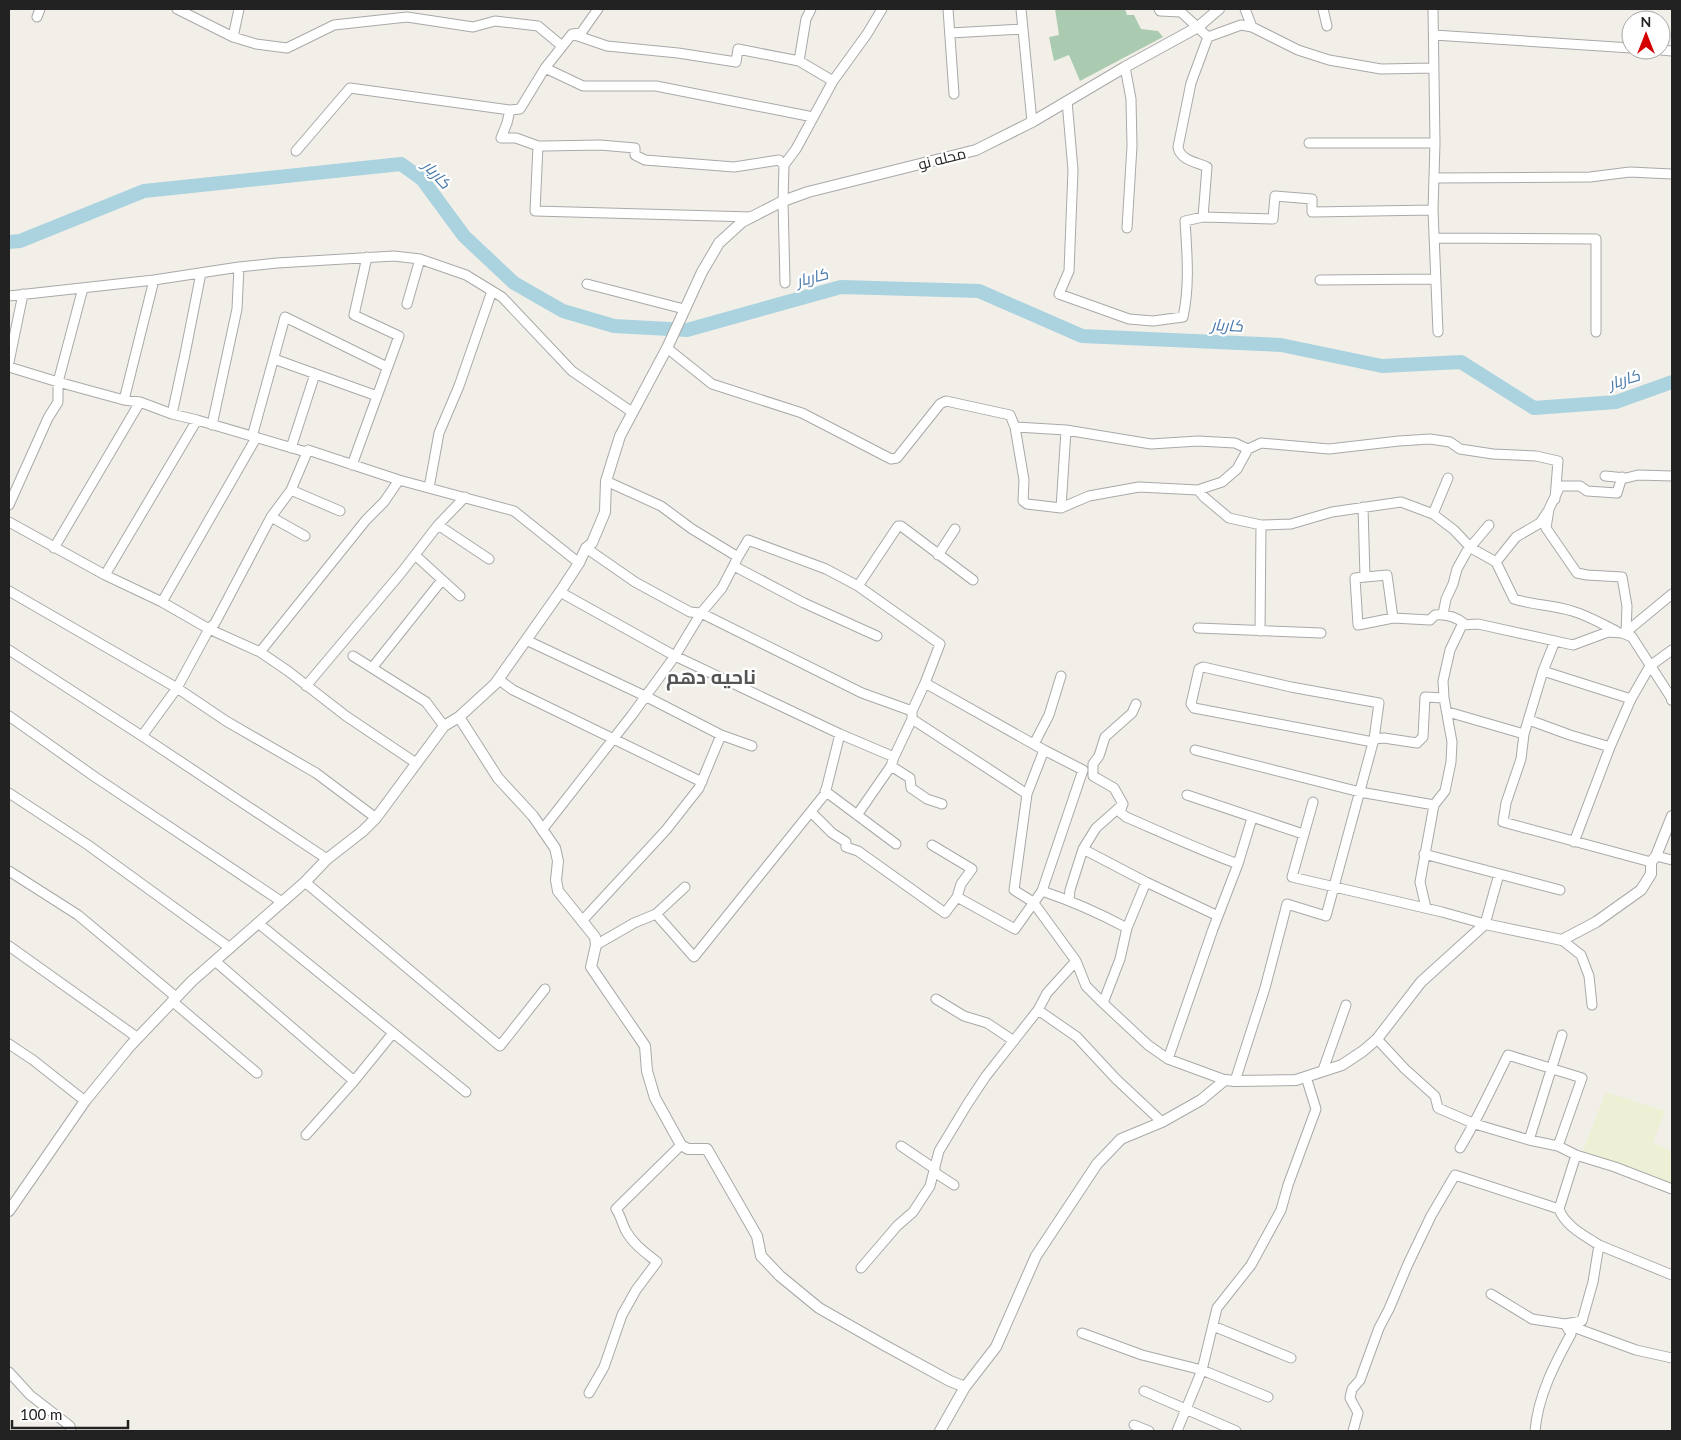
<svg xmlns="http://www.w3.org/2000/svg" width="1681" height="1440" font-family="Lato,Cairo,sans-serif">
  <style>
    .farmland { fill: #eef0d5 }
    .cemetery { fill: #aacbaf }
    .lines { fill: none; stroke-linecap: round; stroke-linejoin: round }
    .river { stroke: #aad3df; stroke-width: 14 }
    .minor-casing { stroke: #a9a9a9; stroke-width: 11 }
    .tertiary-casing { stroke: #a9a9a9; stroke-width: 12 }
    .minor { stroke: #fff; stroke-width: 9 }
    .tertiary { stroke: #fff; stroke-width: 10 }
    .labels { text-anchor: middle; stroke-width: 4.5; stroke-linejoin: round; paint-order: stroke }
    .street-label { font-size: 15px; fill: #222; stroke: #fff }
    .water-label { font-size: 16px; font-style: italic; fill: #4a7aab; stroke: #fff }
    .district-label { font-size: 20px; font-weight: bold; fill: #555; stroke: #fff }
  </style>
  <rect width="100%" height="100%" fill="#f2efe9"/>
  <path class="farmland" d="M1606 1092 1665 1111 1653 1143 1672 1151V1186L1610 1160 1582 1153Z"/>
  <path class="cemetery" d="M1055 9H1125L1127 15H1134L1141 29 1158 31 1163 37 1080 81 1069 55 1054 61 1049 37 1059 35Z"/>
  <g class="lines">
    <path class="river" d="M9 242 20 241 144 191 401 164 422 179 464 236 514 283 563 311 614 326 687 330 841 287 979 291 1082 336 1281 345 1382 366 1461 362 1534 408 1616 402 1672 382"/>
    <defs>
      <path id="minor" d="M177 9 233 37 256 44 287 48 334 25 407 17 473 27 495 21 538 26 562 46
        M948 9 954 94
        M1021 9 1032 122
        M1159 9 1160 11 1181 12 1208 37 1241 25 1252 27 1298 50 1329 60 1381 69 1433 68
        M1245 9 1252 27
        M1323 9 1327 26
        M1433 9 1435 143 1433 210 1438 332
        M37 17 40 9
        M950 33 1023 29
        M572 34 607 46 678 53 736 62 738 49 799 61 833 81
        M1434 35 1631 48
        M233 37 239 9
        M1661 50 1672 51
        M799 61 806 19 811 9
        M1125 67 1131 99 1132 146 1127 228
        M545 68 583 86H656L813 117
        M1067 101 1073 170 1069 271 1059 294 1129 319 1153 321 1183 317C1190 285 1187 253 1185 221L1203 217 1273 219 1275 196 1312 199V212L1433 210
        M510 110 507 123 501 138H516L538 146H544L600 145 635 148V155L645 160 734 167 779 160 784 165
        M1309 143H1435
        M538 146 535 211 752 217
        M296 151 350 88 510 110 520 109 545 68 572 34 581 33 598 9
        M1434 178 1590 177 1630 172 1672 174
        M1203 217 1207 167C1196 162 1180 160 1178 147L1191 83 1208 37
        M1434 238 1596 239V332
        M1320 280 1436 279
        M785 283 783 201 784 165 796 149 833 81 867 34 882 9
        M587 284 684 309
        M9 296 154 280 239 267 277 263 394 256 420 259 466 275 502 297 572 371 632 412
        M407 304 420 259
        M667 348 712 384 802 413 891 459 897 458 940 404 946 401 1010 415 1015 427 1066 430 1151 444 1198 441 1235 443 1248 449 1261 443 1329 449 1399 441 1430 439 1450 442 1460 449 1493 454 1536 456 1558 461 1555 499
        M274 359 377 396
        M9 362 23 294
        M9 367 58 382 124 400 140 402 172 414 197 420 306 452 308 450 399 480 514 511 579 563
        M124 400 154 280
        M172 414 185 354 201 273
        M212 425 237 309 239 267
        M1015 427 1024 480 1023 501 1027 504 1061 508 1089 496 1139 487 1198 490 1222 482 1237 469 1248 449
        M252 437 285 317 387 367
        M291 448 315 374
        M352 465 399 336 354 315 367 257
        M1605 476 1626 478 1638 475 1672 476
        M1622 477 1617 493 1587 491 1580 486H1560L1549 509 1546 528 1577 573 1587 575 1622 577 1627 606 1626 632 1632 637 1672 699
        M606 481 661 506 692 529 738 557 748 540 826 569 858 586 940 644 925 683
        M429 488 439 433 459 386 492 291
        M291 490 340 511
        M1198 490 1204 497 1229 518 1261 525 1291 524 1332 512 1401 502 1433 514 1454 530 1471 548 1496 562 1514 599C1533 605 1553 605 1572 611 1587 615 1602 624 1616 631
        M9 505 48 418 58 402V382L83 288
        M1363 507 1365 577
        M1061 508 1066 430
        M1433 514 1448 478
        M271 517 305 536
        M9 522 105 575 162 602 209 629 260 652 288 671 346 716 416 763
        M438 525 489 559
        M54 548 140 402
        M586 548 635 582 690 612 701 613 862 693 912 711
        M415 555 460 596
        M938 555 955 529
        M1496 562 1516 537 1540 523 1548 511
        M734 566 804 603 877 636
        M105 575 197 420
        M858 586 898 526H901L973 580
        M9 591 177 688 226 721 316 773 376 818
        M560 592 675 656 840 734 894 757 912 719V711L925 683 1044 750 1027 794 1014 890 1033 902 1076 961 1086 986 1103 1003 1148 1045 1168 1059 1225 1080
        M162 602 256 438
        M1443 614 1446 599 1453 584 1457 569 1467 551 1489 525
        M1393 618 1387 575 1355 578 1358 625 1393 618 1430 620 1435 615C1446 614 1456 617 1465 624
        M1198 628 1321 633
        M1260 631 1261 525
        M1626 632 1672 594
        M526 640 645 696 721 735 752 746
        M1555 641 1543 671 1524 734 1521 759 1506 803 1503 822 1651 862
        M9 650 142 736 327 859
        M260 652 366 520 384 502 399 480
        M353 656 426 702 444 726
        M372 668 442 580
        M1543 671 1631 699
        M498 679 513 690 702 782
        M306 686 401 573 438 525 465 497
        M1136 704 1132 713 1105 737 1099 756 1093 764V776L1114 788 1123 804 1120 812 1126 817C1163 833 1200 850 1238 864
        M1448 712 1524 734
        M9 716 95 777 282 902
        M912 719 1027 794
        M1529 720 1570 735 1610 747
        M142 736 177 688 209 629 215 623 271 517 291 490 308 450
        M1374 739 1384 738 1417 743 1423 737 1425 697 1444 698
        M1034 744 1049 715 1061 676
        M1195 750 1360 792 1434 805 1445 791 1451 762 1452 742 1444 698 1443 681 1450 650 1462 625 1478 624 1573 645 1608 632 1622 633 1632 637
        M894 757 891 766 910 778 911 788 927 799 942 804
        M825 791 896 844
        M9 793 88 845 230 948
        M1187 795 1303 834
        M1313 802 1292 877 1442 912 1485 924 1499 874
        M811 812 832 833 846 842V847L858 851 945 913 957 897 1015 929 1042 891 1083 770 1044 750
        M857 815 891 766
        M542 830 632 715 675 656 701 613 722 588 738 557
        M1574 842 1610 747 1631 699 1650 666 1672 650
        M932 845 972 869 961 884 957 897
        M1083 849 1146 882 1218 916
        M1424 854 1560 890
        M1656 856 1672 860
        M9 871 78 915 176 997
        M305 882 500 1046 545 989
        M1042 891C1072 901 1099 913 1127 928
        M1069 900 1070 890 1083 849 1096 828 1122 805
        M1426 908 1420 882 1434 805
        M656 914 685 887
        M582 921 666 830 699 788 721 735
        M258 923 466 1092
        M1562 940 1581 955 1589 976 1592 1005
        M596 945 634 923 656 914 694 957 825 794 840 734
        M9 946 138 1038
        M215 961 354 1081
        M1076 961 1047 993 1038 1010 1077 1037 1116 1079 1162 1122
        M936 999 964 1016 987 1023 1014 1041
        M172 1001 257 1073
        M1103 1003 1120 959 1127 928 1146 882
        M1377 1039 1405 1069 1435 1096 1438 1108 1475 1124 1529 1140 1558 1146 1576 1155 1615 1167 1672 1189
        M9 1044 33 1060 85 1101
        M1168 1059 1213 929 1238 864 1252 818
        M1323 1070 1346 1005
        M1235 1081 1265 988 1287 904 1326 916 1374 739 1379 703 1291 687 1203 667 1199 669 1191 704 1194 708 1373 742
        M306 1135 354 1081 393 1033
        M1529 1140 1562 1035
        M901 1146 935 1169
        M1460 1148C1478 1118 1492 1087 1508 1055L1582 1078 1558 1146
        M934 1172 954 1185
        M1599 1245 1672 1275
        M861 1268 897 1226 913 1212 930 1186 939 1151 968 1103 986 1076 1038 1010
        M1491 1294 1532 1319 1565 1324 1636 1350 1672 1358
        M1213 1326 1291 1358
        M1082 1333 1142 1355 1202 1370 1268 1397
        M9 1372 30 1395 70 1426 71 1431
        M1144 1391 1236 1431
        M589 1393 604 1367 622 1315 636 1290 657 1262C646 1253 633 1244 626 1231 622 1224 621 1216 616 1209L681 1145
        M1134 1425 1149 1431
        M1177 1431 1202 1370 1217 1308 1251 1265 1281 1210 1288 1185 1316 1109 1306 1077
        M1353 1431 1358 1413 1350 1398 1352 1389 1360 1380 1379 1328 1389 1309 1408 1264 1431 1216 1455 1175 1559 1209 1576 1155
        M1535 1431C1538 1396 1554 1365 1571 1334L1565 1324 1582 1321 1593 1282 1599 1245C1585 1236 1565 1226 1559 1209"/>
      <path id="tertiary" d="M1672 698V700
        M459 717 498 778 533 816 555 848 558 861 556 880 558 891 595 937 596 945 591 967 645 1046 647 1071 655 1098 681 1145 688 1149H707L757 1236 761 1256 780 1276 819 1308 884 1345 950 1381 965 1387
        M9 1211 85 1101 130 1046 192 981 305 882 327 859 363 831 376 818 444 726 459 717 495 684 560 592 579 563 586 548 592 543 605 512 606 481 620 436 667 348 702 272 719 243 742 222 783 201 808 192 976 150 1032 122 1125 67 1198 27 1219 9
        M940 1431 965 1387 996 1347 1036 1256 1097 1164 1121 1139 1162 1122 1201 1100 1225 1080 1235 1081 1296 1080 1342 1065 1363 1051 1377 1039 1421 982 1485 924 1562 940 1596 922 1641 890 1651 874V862L1656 856 1672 816"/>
    </defs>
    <use href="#minor" class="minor-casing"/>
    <use href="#tertiary" class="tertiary-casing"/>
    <use href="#minor" class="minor"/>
    <use href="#tertiary" class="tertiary"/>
  </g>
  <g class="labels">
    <g class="street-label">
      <text transform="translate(942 159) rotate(-14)" y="5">محله نو</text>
    </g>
    <g class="water-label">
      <text transform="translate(437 174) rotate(47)" y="6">کاربار</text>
      <text transform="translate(812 277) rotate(-15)" y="6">کاربار</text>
      <text transform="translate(1227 325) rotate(3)" y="6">کاربار</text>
      <text transform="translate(1624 379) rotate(-17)" y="6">کاربار</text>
    </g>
    <g class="district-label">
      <text x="711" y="684">ناحیه دهم</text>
    </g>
  </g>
  <rect width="1681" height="1440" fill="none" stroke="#222222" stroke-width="20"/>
  <g transform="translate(1646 35)"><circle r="24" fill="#ffffff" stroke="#a7a7a7"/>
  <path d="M0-4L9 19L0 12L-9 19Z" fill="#d40000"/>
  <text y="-8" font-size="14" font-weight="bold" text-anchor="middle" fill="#222222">N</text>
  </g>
  <path d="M12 1420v8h116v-8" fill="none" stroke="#222222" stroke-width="2.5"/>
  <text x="20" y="1420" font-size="15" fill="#222222" stroke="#ffffff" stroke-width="4" paint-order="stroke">100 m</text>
</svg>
